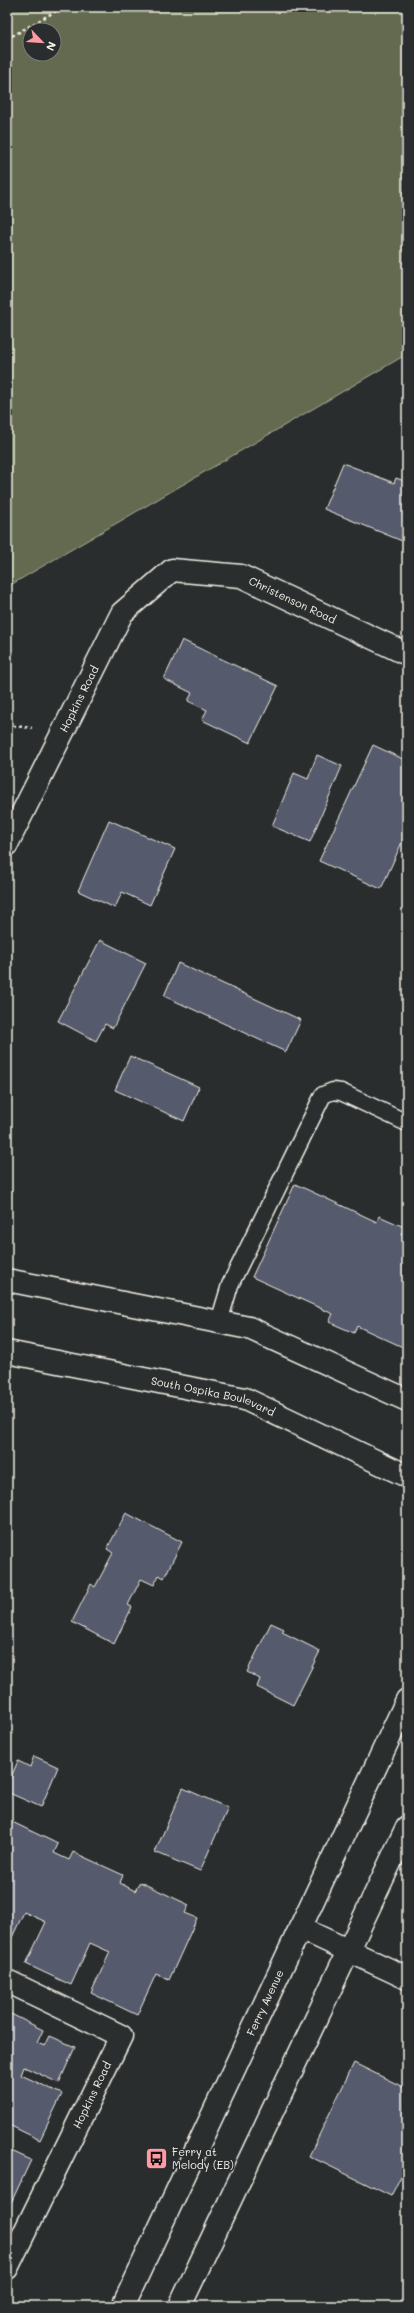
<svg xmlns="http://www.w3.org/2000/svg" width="414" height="2313" font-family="Mali,sans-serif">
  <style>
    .green { fill: #646b50; stroke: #acae9c; fill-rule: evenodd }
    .building { fill: #555a6c; stroke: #f4f1e8 }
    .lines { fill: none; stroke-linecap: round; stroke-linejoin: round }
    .service-casing { stroke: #f4f1e8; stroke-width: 19 }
    .minor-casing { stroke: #f4f1e8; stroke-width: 25 }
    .secondary-casing { stroke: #f4f1e8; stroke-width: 25 }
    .path { stroke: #f4f1e8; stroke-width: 2.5; stroke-dasharray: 3 3; stroke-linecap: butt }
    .service { stroke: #2a2d2e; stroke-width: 16 }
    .minor { stroke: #2a2d2e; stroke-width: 22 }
    .secondary { stroke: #2a2d2e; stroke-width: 22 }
    .labels { text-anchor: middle; stroke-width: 3; stroke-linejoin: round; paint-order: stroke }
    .street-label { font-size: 11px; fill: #f4f1e8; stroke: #2a2d2e }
    .poi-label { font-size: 11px; fill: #f4f1e8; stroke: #2a2d2e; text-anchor: start }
  </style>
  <rect width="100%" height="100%" fill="#2a2d2e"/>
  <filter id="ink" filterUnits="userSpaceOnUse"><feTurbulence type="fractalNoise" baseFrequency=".025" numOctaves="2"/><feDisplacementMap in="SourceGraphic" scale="8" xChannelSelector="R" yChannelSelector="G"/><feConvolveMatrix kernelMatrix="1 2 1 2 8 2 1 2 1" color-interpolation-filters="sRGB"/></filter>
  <g filter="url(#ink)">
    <path class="green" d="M7 7H407V354L7 587ZM30 30H54V54H30Z"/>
    <path class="building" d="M343 463 394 483 396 478 407 482V543L324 509Z
      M182 640 278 686 250 743 202 720 207 710 188 701 192 693 164 679Z
      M373 745 407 761V831L381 889 319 861Z
      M317 755 342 766 310 842 272 826 294 773 308 779Z
      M109 820 175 849 150 905 122 892 115 908 78 891Z
      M100 940 146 963 113 1028 105 1024 96 1041 58 1021Z
      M178 963 301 1020 286 1052 164 996Z
      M130 1056 199 1087 184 1121 115 1090Z
      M295 1184 377 1222 379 1216 404 1227 401 1235 407 1238V1349L357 1326 354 1333 329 1322 333 1314 252 1277Z
      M126 1513 182 1542 164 1578 159 1575 154 1585 141 1579 128 1605 132 1607 114 1644 72 1622 91 1584 95 1587 113 1553 107 1549Z
      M271 1623 284 1629 282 1632 320 1651 293 1705 257 1687 260 1679 247 1672Z
      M34 1756 58 1767 41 1807 7 1792V1786L18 1761 30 1767Z
      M183 1788 228 1808 200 1871 155 1852Z
      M8 1820 58 1844 54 1853 69 1860 73 1852 123 1875 120 1883 135 1891 140 1882 189 1905 185 1913 197 1918 169 1980 156 1974 137 2015 91 1993 110 1952 90 1943 71 1985 26 1964 46 1922 24 1912 7 1948Z
      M7 2012 43 2030 37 2043 45 2046 50 2036 75 2047 59 2083 24 2067 21 2075 62 2094 40 2140 7 2124Z
      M354 2063 407 2089V2164L391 2196 309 2156Z
      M7 2149 31 2160 10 2205 7 2203Z"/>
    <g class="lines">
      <defs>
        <path id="service" d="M219 1322 230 1285 323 1095 333 1091 341 1092 407 1123"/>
        <g id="minor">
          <path id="s1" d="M7 844 122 613 172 570 241 576 407 654"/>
          <path d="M300 1928 407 1978"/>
          <path d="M7 1981 121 2036 7 2268"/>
        </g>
        <g id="secondary">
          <path d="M7 1280 249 1328 407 1400"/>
          <path id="s2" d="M7 1352 245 1399 407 1476"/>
          <path id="s3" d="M123 2306 407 1700"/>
          <path d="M180 2306 407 1827"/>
        </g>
      </defs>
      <use href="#service" class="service-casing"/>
      <use href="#minor" class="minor-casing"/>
      <use href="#secondary" class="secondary-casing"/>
      <path class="path" d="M7 39 63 7
        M7 725 32 728"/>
      <use href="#service" class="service"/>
      <use href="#minor" class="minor"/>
      <use href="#secondary" class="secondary"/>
    </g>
  </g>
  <defs>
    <symbol id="bus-square" viewBox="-11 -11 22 22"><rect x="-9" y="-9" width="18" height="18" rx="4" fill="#ff9aa2" stroke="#2a2d2e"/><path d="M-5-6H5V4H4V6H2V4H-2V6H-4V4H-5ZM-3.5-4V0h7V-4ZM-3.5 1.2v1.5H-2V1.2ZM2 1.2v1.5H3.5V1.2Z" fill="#111"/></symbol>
  </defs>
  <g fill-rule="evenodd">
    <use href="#bus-square" x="144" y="2146" width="25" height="25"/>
  </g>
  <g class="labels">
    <g class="street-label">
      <text dy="4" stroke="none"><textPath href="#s1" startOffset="450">Christenson Road</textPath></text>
      <text dy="4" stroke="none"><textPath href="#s1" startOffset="162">Hopkins Road</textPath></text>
      <text dy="4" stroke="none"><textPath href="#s2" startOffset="211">South Ospika Boulevard</textPath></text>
      <text dy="4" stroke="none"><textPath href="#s3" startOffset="335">Ferry Avenue</textPath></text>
      <text transform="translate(92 2095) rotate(-64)" y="4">Hopkins Road</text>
    </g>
    <g class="poi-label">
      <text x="172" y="2156">Ferry at<tspan x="172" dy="13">Melody (EB)</tspan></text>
    </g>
  </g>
  <rect width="414" height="2313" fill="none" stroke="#2a2d2e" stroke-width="24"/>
  <rect x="12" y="12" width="390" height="2289" fill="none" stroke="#f4f1e8" stroke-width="1.5" filter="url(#ink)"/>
  <g transform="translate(42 42) rotate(115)"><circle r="19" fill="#2a2d2e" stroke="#7b7b78"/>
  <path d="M0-3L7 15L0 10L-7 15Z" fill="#ff9aa2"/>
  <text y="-6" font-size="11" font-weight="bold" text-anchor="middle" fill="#f4f1e8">N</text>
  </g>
</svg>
